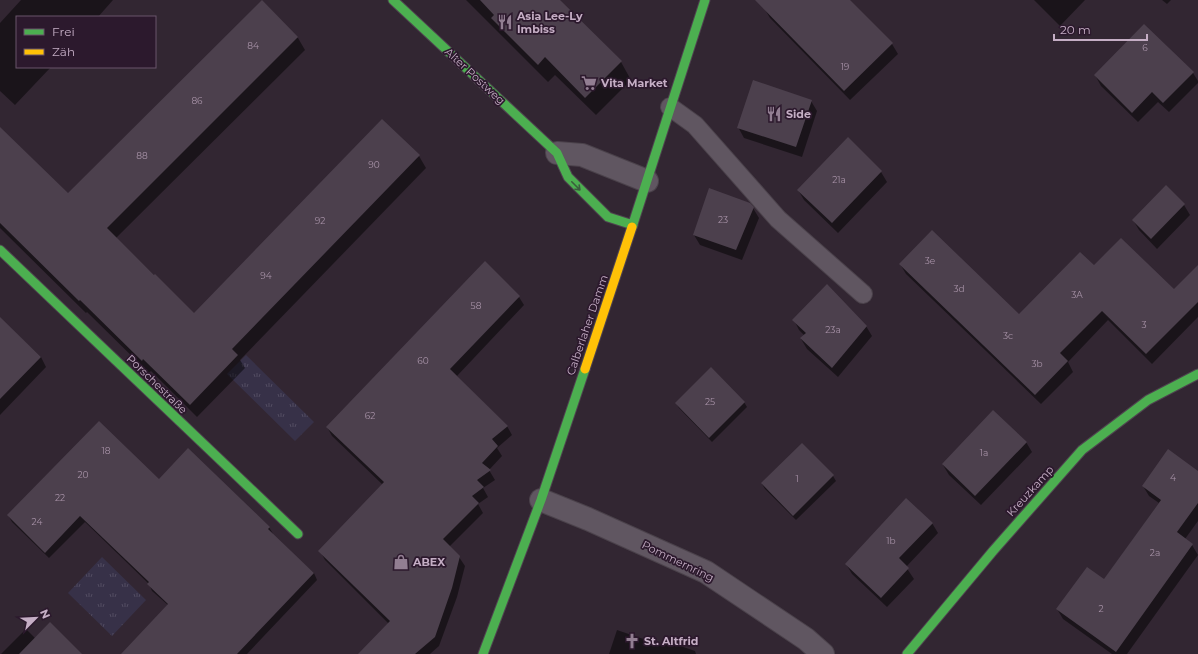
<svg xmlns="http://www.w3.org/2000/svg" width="1198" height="654" font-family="Montserrat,sans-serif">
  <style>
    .park { fill: url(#park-tufts) }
    .shadow { fill: #0007 }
    .building { fill: #4c404d }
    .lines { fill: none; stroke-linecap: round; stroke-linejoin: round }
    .lane-casing { stroke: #4b424b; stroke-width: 20 }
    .street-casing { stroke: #4b424b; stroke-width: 24 }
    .fast-casing { stroke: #4f434f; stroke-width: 11 }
    .slow-casing { stroke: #4f434f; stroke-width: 11 }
    .lane { stroke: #605661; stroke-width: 18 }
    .street { stroke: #605661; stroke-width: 22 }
    .fast { stroke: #4caf50; stroke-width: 9 }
    .slow { stroke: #ffc107; stroke-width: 9 }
    .oneway { stroke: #3a5c3d }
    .labels { text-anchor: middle; stroke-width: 3.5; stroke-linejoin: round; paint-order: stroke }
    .number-label { font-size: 9px; fill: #a792a7 }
    .poi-label { font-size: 11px; font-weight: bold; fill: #c5aec5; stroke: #2c192d; text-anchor: start }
    .street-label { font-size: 11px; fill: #c5aec5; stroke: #2c192d }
  </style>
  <defs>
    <pattern id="park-tufts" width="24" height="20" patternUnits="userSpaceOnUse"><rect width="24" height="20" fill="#373148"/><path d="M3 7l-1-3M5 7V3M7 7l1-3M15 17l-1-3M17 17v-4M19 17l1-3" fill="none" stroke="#524c61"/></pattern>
  </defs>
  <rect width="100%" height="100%" fill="#322632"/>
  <path class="park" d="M246 355 314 422 295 441 227 374Z
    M102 557 146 600 112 636 68 593Z"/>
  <path class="shadow" d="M21 0H113L98 17H17V67H51L15 105 0 91V23Z
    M466 0H558L621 62 631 80 596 115 555 75 548 82Z
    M772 0H849L892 44 898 54 850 100 770 18 764 8Z
    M1034 0H1085L1060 26Z
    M1162 0H1171L1167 4Z
    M262 1 298 38 305 50 116 238 194 314 419 156 426 168 240 360 245 368 197 417 151 371 149 373 87 312 86 313 0 228V128L68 195Z
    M1193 73 1198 81V83L1169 112 1158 102 1138 122 1101 86 1095 75Z
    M811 101 817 111 802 157 744 138 738 127Z
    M881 172 887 182 838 233 804 200 798 190Z
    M1184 205 1190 215 1157 249 1139 230 1133 220Z
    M753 208 759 218 742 260 700 245 694 235Z
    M900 264 1019 315 1094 267 1174 291 1198 267V317L1152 364 1108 320 1068 362 1073 372 1041 404 906 274Z
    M519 297 524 305 457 376 507 426 512 435 497 448 502 456 489 470 495 480 483 488 488 497 478 504 483 513 449 547 459 557 465 566 457 597 439 646 430 654H360L389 624 325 560 320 551 383 485 332 436 327 427Z
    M0 318 41 357 46 367 0 415Z
    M794 320 866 326 872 336 838 377 807 349 801 339 805 336 799 330Z
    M744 402 747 407 712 442 679 408 676 403Z
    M1026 442 1032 452 981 505 949 475 943 465Z
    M1198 472V521L1185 539 1192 545 1198 555 1127 654H1112L1063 619 1057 609 1104 580 1159 503 1149 496 1143 486Z
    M833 476 836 481 796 520 765 489 762 484Z
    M159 480 269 527 273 534 272 535 314 573 317 580 247 654H145L168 605 152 591 149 584 85 522 49 558 12 522 8 515Z
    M932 523 938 533 906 567 914 579 887 607 852 574 846 564Z
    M26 629 35 638 80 654H1Z
    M617 630 661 645 663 640 695 651 696 654H609Z"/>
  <path class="building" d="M262 0 298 37 107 228 154 275 155 274 194 313 382 119 420 155 232 349 238 355 190 405 143 359 142 361 80 300 79 301 0 223V127L68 193Z
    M480 0H560L622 61 585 98 545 57 538 65 491 18 494 15Z
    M755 0H850L893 43 844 91Z
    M1144 24 1194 72 1163 103 1152 92 1132 113 1094 75Z
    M753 80 812 100 796 147 737 128Z
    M848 137 882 171 832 223 797 190Z
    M1166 185 1185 204 1151 239 1132 220Z
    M709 188 750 203 754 207 736 250 693 235Z
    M932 230 1019 314 1080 252 1094 265 1121 238 1174 289 1198 265V302L1146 354 1102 311 1060 353 1068 361 1035 395 899 264Z
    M485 261 520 296 450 369 508 426 492 439 498 446 482 463 491 470 477 480 484 487 472 496 479 503 443 539 460 556 452 588 435 637 415 654H358L390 621 318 551 384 482 326 427Z
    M827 284 867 326 832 368 800 338 806 333 792 320Z
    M0 317 41 357 0 399Z
    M711 367 745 402 709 438 675 403Z
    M993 410 1027 442 975 496 942 464Z
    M99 421 159 479 188 448 270 527 268 529 314 573 237 654H121L168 604 147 584 149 582 80 516 45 553 7 515Z
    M802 443 834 475 793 516 761 483Z
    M1168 449 1198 471V503L1177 532 1193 544 1116 652 1056 609 1087 567 1104 579 1161 500 1142 486Z
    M906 498 933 523 899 558 909 568 881 598 845 564Z
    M50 622 82 654H19Z"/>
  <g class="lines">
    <defs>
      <path id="lane" d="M670 107 695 125 778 219 863 294"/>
      <path id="street" d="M557 153 582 155 647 181
        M541 500 588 519 706 572 806 639 823 654"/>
      <path id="fast" d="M393 0 557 153 568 177 608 217 633 225
        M632 227 705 0
        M0 250 298 534
        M483 654 541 500 585 369
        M907 654 993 551 1082 450 1148 400 1198 374"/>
      <path id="slow" d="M585 369 632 227"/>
    </defs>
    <use href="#lane" class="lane-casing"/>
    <use href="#street" class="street-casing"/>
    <use href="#fast" class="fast-casing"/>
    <use href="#slow" class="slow-casing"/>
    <use href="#lane" class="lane"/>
    <use href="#street" class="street"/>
    <use href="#fast" class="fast"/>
    <use href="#slow" class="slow"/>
  </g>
  <defs><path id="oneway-shaft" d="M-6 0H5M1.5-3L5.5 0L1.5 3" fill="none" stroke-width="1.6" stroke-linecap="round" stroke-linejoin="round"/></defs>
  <use class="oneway" href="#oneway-shaft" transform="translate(576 186) rotate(45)"/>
  <defs>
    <symbol id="restaurant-bare" viewBox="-9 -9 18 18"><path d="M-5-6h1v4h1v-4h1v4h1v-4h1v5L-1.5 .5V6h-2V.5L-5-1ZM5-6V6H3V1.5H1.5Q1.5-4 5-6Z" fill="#927e92" stroke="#2c192d" stroke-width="2.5" paint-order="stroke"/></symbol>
    <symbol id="supermarket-bare" viewBox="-9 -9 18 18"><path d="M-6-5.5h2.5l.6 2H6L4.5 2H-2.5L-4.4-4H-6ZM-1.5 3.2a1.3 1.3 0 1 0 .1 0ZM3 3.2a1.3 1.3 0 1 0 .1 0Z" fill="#927e92" stroke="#2c192d" stroke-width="2.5" paint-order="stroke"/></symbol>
    <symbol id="shop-bare" viewBox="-9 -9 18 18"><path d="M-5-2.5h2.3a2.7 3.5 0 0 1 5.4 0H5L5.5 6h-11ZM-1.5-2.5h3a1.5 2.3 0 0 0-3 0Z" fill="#927e92" stroke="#2c192d" stroke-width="2.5" paint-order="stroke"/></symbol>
    <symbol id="church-bare" viewBox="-9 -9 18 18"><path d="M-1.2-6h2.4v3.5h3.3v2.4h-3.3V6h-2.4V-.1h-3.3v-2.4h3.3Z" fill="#927e92" stroke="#2c192d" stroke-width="2.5" paint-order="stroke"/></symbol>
  </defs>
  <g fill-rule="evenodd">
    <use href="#restaurant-bare" x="494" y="11" width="22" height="22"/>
    <use href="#supermarket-bare" x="578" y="72" width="22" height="22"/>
    <use href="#restaurant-bare" x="763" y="103" width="22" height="22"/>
    <use href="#shop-bare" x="390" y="551" width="22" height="22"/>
    <use href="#church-bare" x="621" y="630" width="22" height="22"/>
  </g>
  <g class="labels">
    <g class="number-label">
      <text x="253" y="49">84</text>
      <text x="1145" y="51">6</text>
      <text x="845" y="70">19</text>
      <text x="197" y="104">86</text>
      <text x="142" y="159">88</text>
      <text x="374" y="168">90</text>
      <text x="839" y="183">21a</text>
      <text x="723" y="223">23</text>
      <text x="320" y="224">92</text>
      <text x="930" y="264">3e</text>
      <text x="266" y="279">94</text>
      <text x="959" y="292">3d</text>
      <text x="1077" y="298">3A</text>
      <text x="476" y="309">58</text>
      <text x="1144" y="328">3</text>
      <text x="833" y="333">23a</text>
      <text x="1008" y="339">3c</text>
      <text x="423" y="364">60</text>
      <text x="1037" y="367">3b</text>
      <text x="710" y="405">25</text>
      <text x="370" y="419">62</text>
      <text x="106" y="454">18</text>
      <text x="984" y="456">1a</text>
      <text x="83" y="478">20</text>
      <text x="1173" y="481">4</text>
      <text x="797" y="482">1</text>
      <text x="60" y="501">22</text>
      <text x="37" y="525">24</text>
      <text x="891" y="544">1b</text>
      <text x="1155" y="556">2a</text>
      <text x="1101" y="612">2</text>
    </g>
    <g class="poi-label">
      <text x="517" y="20">Asia Lee-Ly<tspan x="517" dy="13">Imbiss</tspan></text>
      <text x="601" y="87">Vita Market</text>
      <text x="786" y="118">Side</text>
      <text x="413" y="566">ABEX</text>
      <text x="644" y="645">St. Altfrid</text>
    </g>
    <g class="street-label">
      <text transform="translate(475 76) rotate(43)" y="4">Alter Postweg</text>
      <text transform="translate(587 325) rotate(-71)" y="4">Calberlaher Damm</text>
      <text transform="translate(157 384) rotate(44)" y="4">Porschestraße</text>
      <text transform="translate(1030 491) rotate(-48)" y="4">Kreuzkamp</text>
      <text transform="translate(678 561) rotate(26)" y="4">Pommernring</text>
    </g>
  </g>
  <rect x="16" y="16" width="140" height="52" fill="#2c192d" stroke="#69556a"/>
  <rect x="24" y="29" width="20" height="6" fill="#4caf50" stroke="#69556a"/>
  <text x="52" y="36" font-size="12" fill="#c5aec5">Frei</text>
  <rect x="24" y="49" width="20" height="6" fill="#ffc107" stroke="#69556a"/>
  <text x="52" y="56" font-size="12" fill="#c5aec5">Zäh</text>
  <g transform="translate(36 618) rotate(66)" stroke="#2c192d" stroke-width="3" paint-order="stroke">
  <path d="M0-3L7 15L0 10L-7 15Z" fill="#c5aec5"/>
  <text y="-6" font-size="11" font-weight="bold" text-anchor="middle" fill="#c5aec5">N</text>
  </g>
  <path d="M1054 34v6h93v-6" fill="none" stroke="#c5aec5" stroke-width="2"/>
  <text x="1060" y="34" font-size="12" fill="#c5aec5" stroke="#2c192d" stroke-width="3" paint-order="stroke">20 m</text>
</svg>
